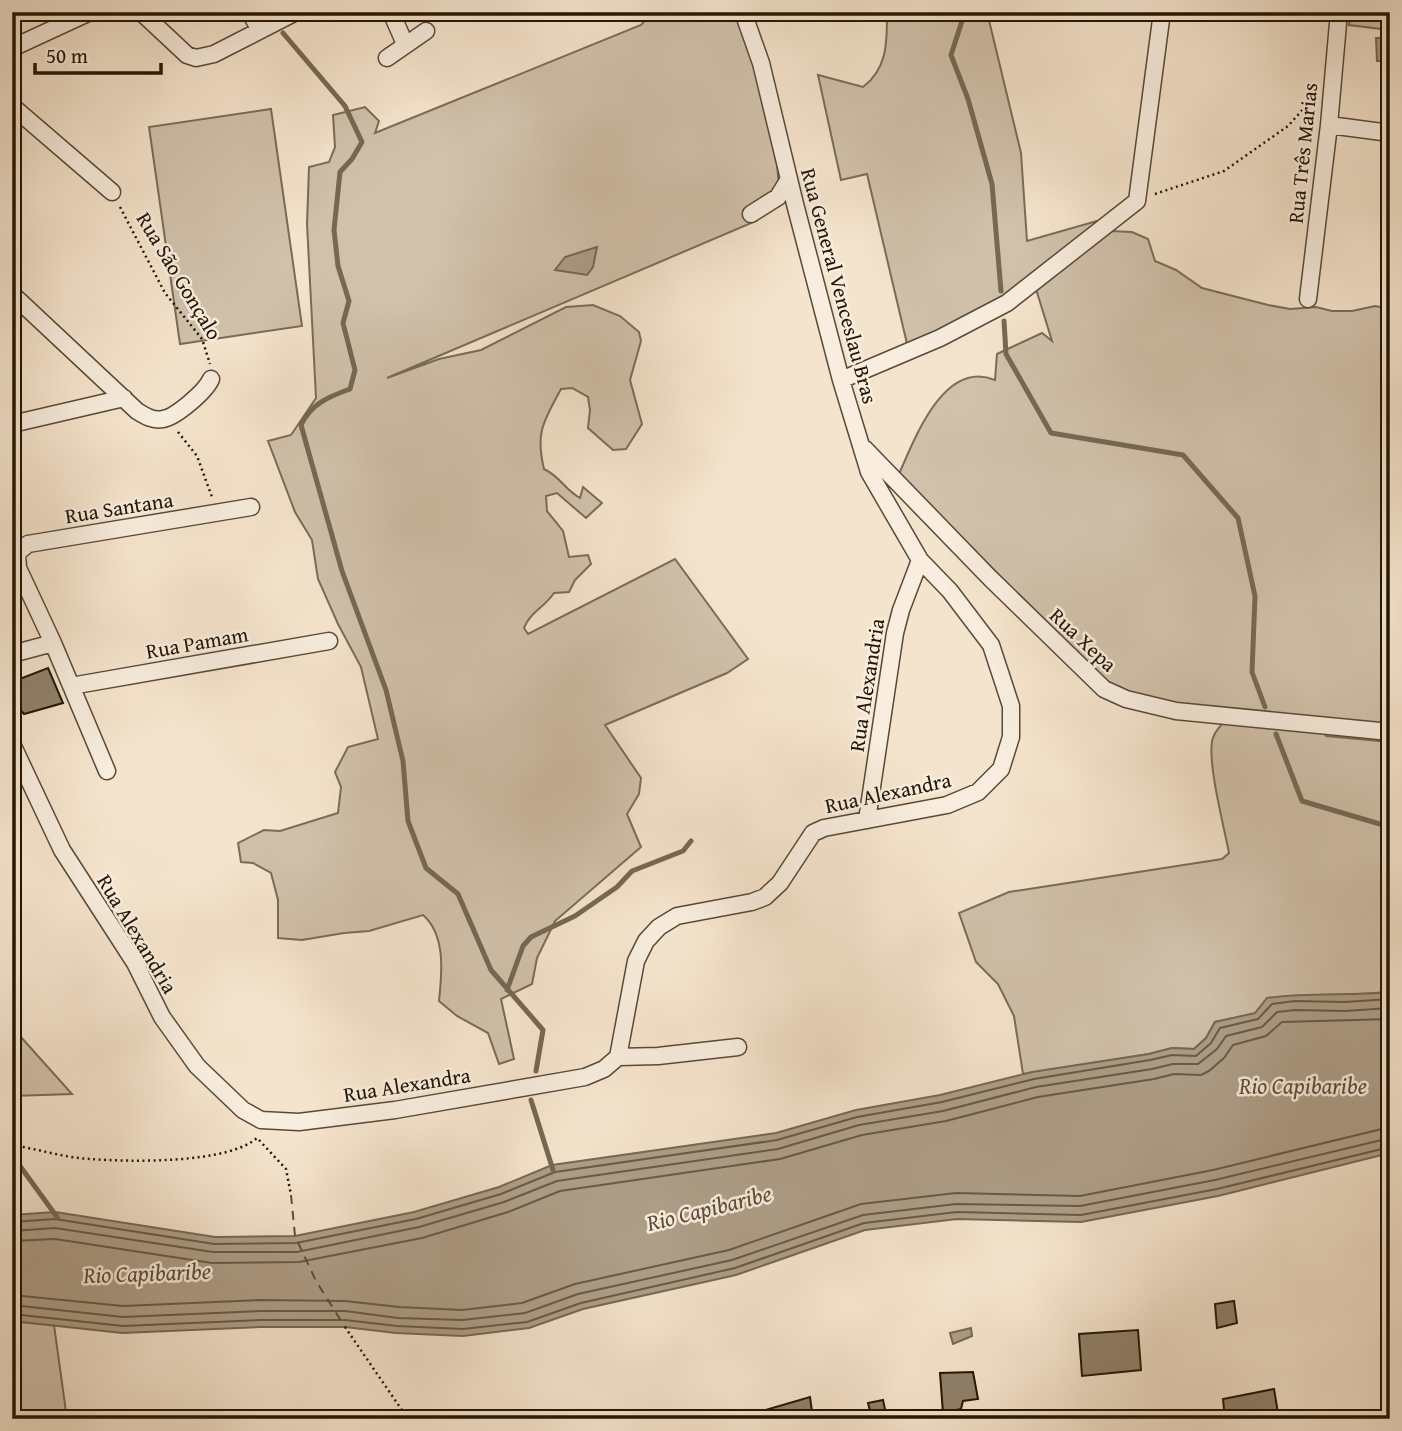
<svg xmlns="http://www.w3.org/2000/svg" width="1402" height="1431" font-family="'Gentium Book Plus',serif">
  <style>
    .green { fill: #d1c1ab; stroke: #7a6c57; stroke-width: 2 }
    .water { fill: #ae9e88; stroke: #766853; stroke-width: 2 }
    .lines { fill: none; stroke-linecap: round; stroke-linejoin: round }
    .shore { stroke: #685a46; stroke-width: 2 }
    .stream { stroke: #766853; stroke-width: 5 }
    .ferry { stroke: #5b4c38; stroke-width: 2; stroke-dasharray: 9 7; stroke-linecap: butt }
    .building { fill: #90816c; stroke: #231603; stroke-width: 2 }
    .minor-casing { stroke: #584a36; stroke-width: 19 }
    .path { stroke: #231603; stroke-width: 2.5; stroke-dasharray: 2 3.5; stroke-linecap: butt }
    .minor { stroke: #f8edde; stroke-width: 16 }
    .labels { text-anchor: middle; stroke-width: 5; stroke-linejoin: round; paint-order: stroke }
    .street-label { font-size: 21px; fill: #231603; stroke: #f8edde }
    .water-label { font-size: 23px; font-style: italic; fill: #5b4c38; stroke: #f8edde }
  </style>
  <rect width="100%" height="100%" fill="#f5e4cd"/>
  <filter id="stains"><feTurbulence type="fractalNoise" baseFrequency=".00286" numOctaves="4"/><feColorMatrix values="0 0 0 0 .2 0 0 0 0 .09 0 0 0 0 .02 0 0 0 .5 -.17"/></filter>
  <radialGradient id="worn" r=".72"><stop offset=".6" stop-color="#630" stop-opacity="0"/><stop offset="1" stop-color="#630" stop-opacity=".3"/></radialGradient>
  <path class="green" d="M653 12H735L743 22 776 154 779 186 744 210 756 221 387 378 439 359 481 350 566 307 593 305 620 316 639 332 641 341 630 380 642 424 626 449 613 450 588 428 590 410 588 397 572 388 561 389C544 421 535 432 544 469 562 478 563 488 580 498L583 487 602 503 586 518 557 493 546 496 547 511 563 531 569 557 588 555 591 564 575 580 569 592 554 593C543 609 531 611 524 628L528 634 675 559 748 659 727 673 605 725 641 778 639 794 627 814 641 847 555 921 537 958 532 984 501 999 514 1059 499 1064 488 1033 457 1016 439 1001C442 973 446 935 423 915L369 931 344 933 302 940 278 938V900L271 873 253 863 241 862 238 843 264 830 280 831 338 813 341 787 335 772 348 747 378 739 361 667 338 624 318 579 312 540 295 512 268 441 291 435 316 398 307 224 309 167 329 162 335 147 333 115 365 107 379 121 375 133 641 25Z
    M887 12H987L1021 153 1027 241 1104 219 1027 281 977 313 908 348 867 174 841 180 818 75 863 87C888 68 887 41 887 12Z
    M1350 12H1390V30L1349 25Z
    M271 109 302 326 180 344 149 127Z
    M1111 231 1132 232 1148 239 1155 261 1176 270 1202 288 1268 305 1290 309 1316 307 1332 311H1352L1375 306 1390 309V727L1320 722 1326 736 1390 742V992L1345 995 1215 1022 1206 1038 1194 1049 1172 1048 1149 1054 1023 1074 1014 1016 998 984 976 962 959 913 1009 892 1222 859 1229 853C1224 827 1208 765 1212 742 1213 733 1221 725 1227 719L1128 693 1103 680 899 474C915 438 944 359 995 380L997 354 1042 333 1052 341 1036 289Z
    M12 1027 72 1094 12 1096Z
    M12 1321 54 1325 67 1419H12Z"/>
  <path class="water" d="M1376 38H1390V61H1377Z
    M597 247 593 267 587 275 555 270 565 257Z
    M1390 992V1153L1218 1196 1081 1222 957 1219 865 1230 736 1275 583 1309 529 1328 463 1336 396 1333 345 1327H260L122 1333 12 1321V1215L55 1212 215 1237 295 1236 414 1212 499 1187 552 1165 776 1133 856 1110 940 1095 1032 1072 1149 1054 1172 1048 1194 1049 1206 1038 1215 1022 1255 1013 1267 998C1308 992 1349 996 1390 992Z
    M971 1328 972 1336 953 1344 950 1333Z"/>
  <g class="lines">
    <path class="shore" d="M12 1222 55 1219 214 1244 296 1243 416 1219 501 1194 555 1172 777 1140 857 1117 942 1102 1034 1079 1150 1060 1172 1055 1196 1056 1211 1043 1220 1028 1258 1019 1272 1004 1295 1001 1345 1002 1390 999
      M12 1231 55 1228 213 1252H297L419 1227 504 1202 557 1181 778 1149 859 1125 943 1111 1036 1087 1152 1069 1173 1064H1198L1217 1049 1226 1036 1262 1027 1277 1012 1295 1010 1345 1011 1390 1008
      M12 1241 55 1239 212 1263 299 1262 422 1238 508 1212 560 1191 780 1159 862 1135 946 1121 1038 1097 1154 1079 1174 1074 1201 1075 1209 1071 1224 1058 1233 1045 1266 1036 1282 1022 1390 1019
      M12 1295 123 1306 260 1300 345 1301 399 1307 462 1310 522 1303 575 1284 729 1250 861 1204 956 1193 1080 1196 1213 1170 1390 1127
      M12 1305 123 1317 260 1311H345L398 1318 462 1320 525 1313 578 1294 732 1260 863 1215 956 1204 1080 1206 1215 1180 1390 1138
      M12 1314 123 1326 260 1320H345L397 1326 463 1329 527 1322 581 1303 735 1268 864 1223 957 1212 1081 1215 1217 1189 1390 1147"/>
    <path class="stream" d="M957 12 962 21 951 55 968 99 992 184 1001 291
      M283 33 345 106 362 142 352 159 340 172 334 230 338 266 349 301 343 323 355 370 350 389C328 397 311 404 301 425L342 571 386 690 403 761 408 821 426 868 458 894 491 970 543 1030 536 1071
      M1004 321 1006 354 1051 433 1183 455 1238 518 1255 596 1252 672 1265 707
      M1276 734 1302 801 1390 827
      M507 990 523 946 531 937 575 916 617 887 632 871 683 851 691 841
      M531 1100 553 1170
      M12 1155 57 1217"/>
    <path class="ferry" d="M291 1195 295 1236 316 1281 345 1327"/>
  </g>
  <path class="building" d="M48 668 63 703 24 714 12 700V682Z
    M1234 1301 1237 1323 1217 1328 1215 1304Z
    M1138 1330 1141 1370 1082 1376 1079 1334Z
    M973 1372 978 1399 963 1401 961 1409 943 1413 940 1373Z
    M1274 1389 1279 1419H1225L1223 1399Z
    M810 1397 813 1419H752V1414Z
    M883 1400 887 1419H872L868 1403Z"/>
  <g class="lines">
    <defs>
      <path id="minor" d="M141 12 187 55 196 58 214 54 296 12
        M250 12 259 29
        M391 12 405 44
        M12 48 90 12
        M387 58 426 31
        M12 106 112 192
        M1329 125 1390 133
        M751 214 778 197 789 179
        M12 294 137 411C145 416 153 421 163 419 176 417 206 391 211 379
        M1308 299 1329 125 1339 12
        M841 380 940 338 1007 303 1137 201 1162 12
        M12 424 124 398
        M864 448 990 578 1104 689 1126 699 1176 711 1390 732
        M12 654 53 643
        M71 686 329 641
        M12 744 62 850 135 963 162 1017 197 1066 243 1110 261 1120 299 1122 395 1110 585 1077 604 1069 618 1057 636 961 646 941 659 927 677 916 752 902 765 897 780 883 813 833 824 828 947 805 978 792 1001 769 1011 737V706L991 645 950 591 920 560 869 472 841 380 795 204 761 63 743 12
        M107 771 53 643 18 568 17 553 28 544 251 507
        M867 820 895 633 901 610 920 560
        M618 1057 658 1056 738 1047"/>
    </defs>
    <use href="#minor" class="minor-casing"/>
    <path class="path" d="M1155 194 1224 171 1288 126 1314 97
      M120 207 165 293 202 339 210 364
      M178 432 197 456 212 497
      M259 1140 286 1169 291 1195
      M12 1145C38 1149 65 1158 91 1159 130 1162 230 1164 258 1137
      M345 1327 408 1419"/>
    <use href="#minor" class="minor"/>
  </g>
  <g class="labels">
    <g class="street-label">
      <text transform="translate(1303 153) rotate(-84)" y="7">Rua Três Marias</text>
      <text transform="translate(179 276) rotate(59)" y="7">Rua São Gonçalo</text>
      <text transform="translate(839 286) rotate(75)" y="7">Rua General Venceslau Bras</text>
      <text transform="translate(119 508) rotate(-9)" y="7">Rua Santana</text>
      <text transform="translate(1083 640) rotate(43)" y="7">Rua Xepa</text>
      <text transform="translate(197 643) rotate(-10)" y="7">Rua Pamam</text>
      <text transform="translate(867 685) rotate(-81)" y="7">Rua Alexandria</text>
      <text transform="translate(888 793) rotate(-12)" y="7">Rua Alexandra</text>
      <text transform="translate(137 934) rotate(59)" y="7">Rua Alexandria</text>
      <text transform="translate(407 1085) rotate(-9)" y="7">Rua Alexandra</text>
    </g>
    <g class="water-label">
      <text x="1303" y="1094">Rio Capibaribe</text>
      <text transform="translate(709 1208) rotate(-14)" y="8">Rio Capibaribe</text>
      <text transform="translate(147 1273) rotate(-2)" y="8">Rio Capibaribe</text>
    </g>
  </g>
  <rect width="1402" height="1431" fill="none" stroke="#f5e4cd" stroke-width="42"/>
  <rect x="14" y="14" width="1374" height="1403" fill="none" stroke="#231603" stroke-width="3.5"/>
  <rect x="21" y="21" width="1360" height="1389" fill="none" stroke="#231603" stroke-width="2"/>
  <path d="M35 63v10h126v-10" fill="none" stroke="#231603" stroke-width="3.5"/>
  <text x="46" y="63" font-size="21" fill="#231603" stroke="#f8edde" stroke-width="5" paint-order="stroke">50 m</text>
  <rect width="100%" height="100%" filter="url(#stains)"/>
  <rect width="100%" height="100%" fill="url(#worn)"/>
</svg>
